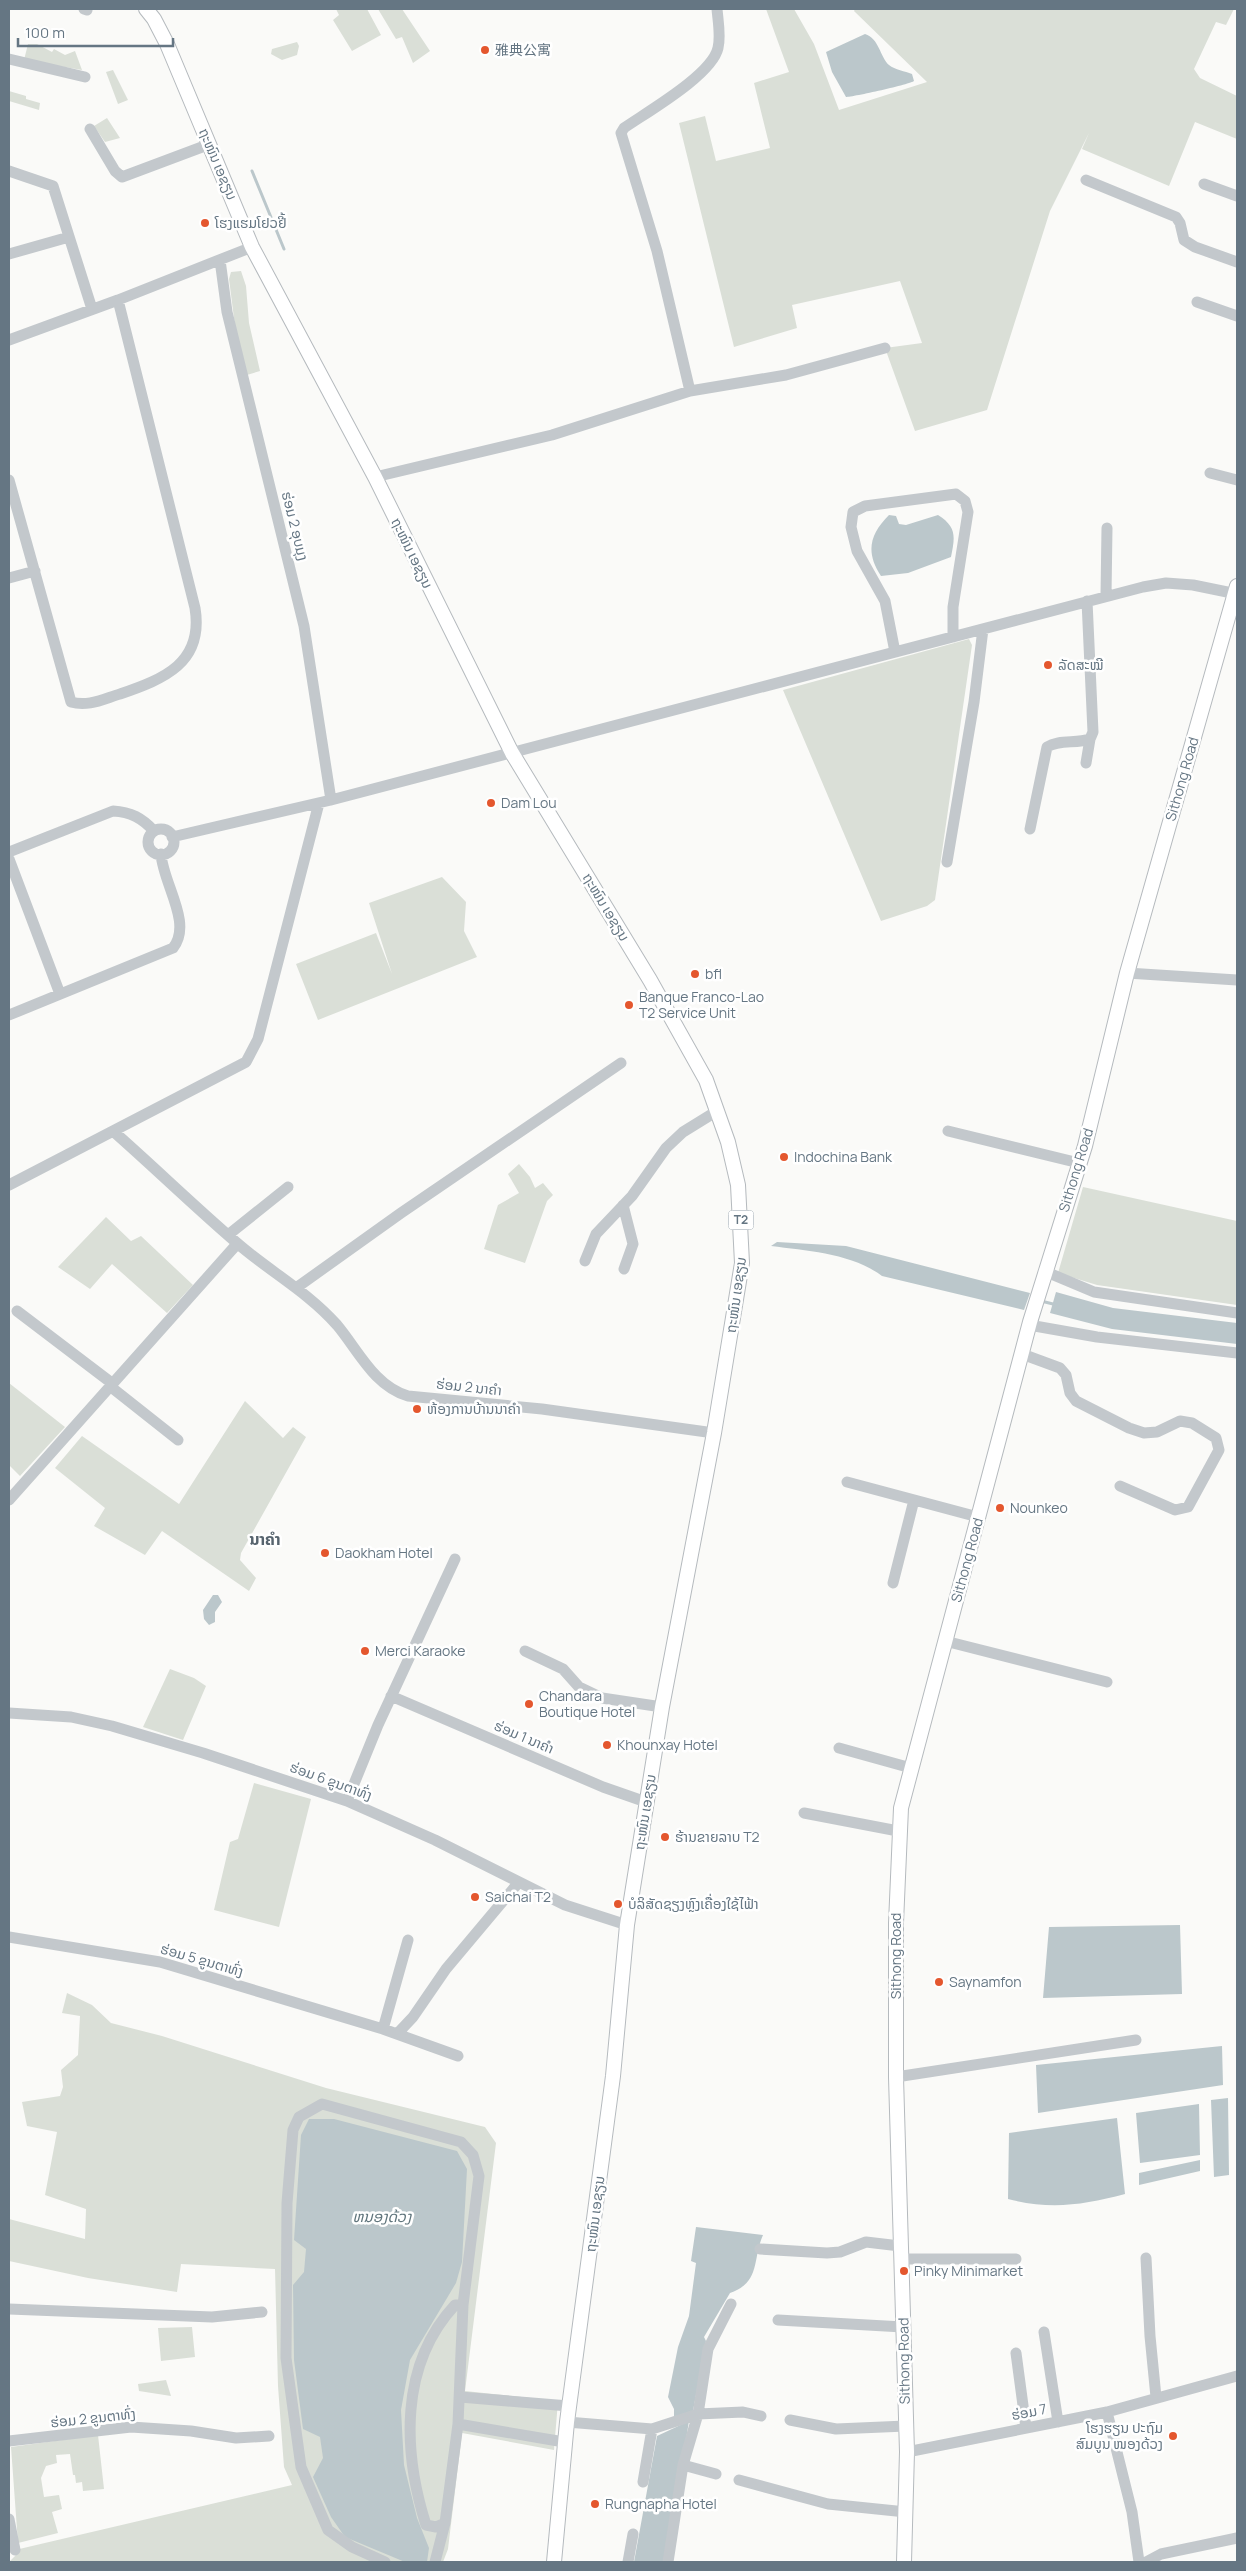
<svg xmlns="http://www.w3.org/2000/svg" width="1246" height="2571" font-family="Manrope,'Noto Sans SC','Noto Sans Lao',sans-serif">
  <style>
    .green { fill: #dadfd7 }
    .water { fill: #bbc7cb }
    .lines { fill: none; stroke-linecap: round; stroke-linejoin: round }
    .stream { stroke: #bbc7cb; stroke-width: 3 }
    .major-casing { stroke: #b5babe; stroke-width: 16 }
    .minor { stroke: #c3c8cc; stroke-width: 11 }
    .major { stroke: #fff; stroke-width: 14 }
    .poi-dot { fill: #e4572e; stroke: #fff; stroke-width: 2 }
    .labels { text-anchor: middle; stroke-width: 5; stroke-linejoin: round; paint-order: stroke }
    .shield { fill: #fff; stroke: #939fa8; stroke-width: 1 }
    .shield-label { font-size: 12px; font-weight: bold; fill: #657683 }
    .poi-label { font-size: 14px; fill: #657683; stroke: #fff; text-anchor: start }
    .street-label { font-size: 14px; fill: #657683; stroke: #fff }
    .water-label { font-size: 15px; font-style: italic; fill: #60757c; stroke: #fff }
    .quarter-label { font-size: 16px; font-weight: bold; fill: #57646e; stroke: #fff }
  </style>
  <rect width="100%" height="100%" fill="#fafaf8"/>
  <path class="green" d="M336 9H367L381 35 352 51 333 20 339 15Z
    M378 9H402L430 51 413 63 402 37 396 39Z
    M766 9H794L814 44 839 110 927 82 854 11 855 9H1234L1226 25 1216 22 1194 69 1200 78 1237 96V139L1195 122 1169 186 1082 149 1089 133 1050 211 987 410 915 431 885 348 922 343 900 281 792 305 797 328 734 347 679 123 705 116 716 161 770 148 754 83 789 72Z
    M297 42 299 46 297 55 282 60 271 54 272 49Z
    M28 44H37L52 52 54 49 65 55 75 51 82 70 24 60Z
    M113 70 128 100 118 104 106 72Z
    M9 91 26 96V99L40 103 39 110 9 101Z
    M107 118 120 138 105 142 94 126Z
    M241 271 246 286 249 323 260 371 247 375 235 326 229 279 231 272Z
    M969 639 972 645 935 900 927 906 881 921 783 690Z
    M442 877 466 902 464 931 477 957 318 1020 296 964 376 933 392 974 369 903Z
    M519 1164 530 1177 535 1188 543 1183 553 1195 547 1201 525 1263 484 1249 498 1205 519 1193 508 1174Z
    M1083 1187 1237 1221V1305L1097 1285 1058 1273Z
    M106 1217 131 1241 141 1236 193 1285 167 1313 112 1264 90 1289 58 1267Z
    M9 1383 65 1427 20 1476 9 1465Z
    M245 1401 283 1438 293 1427 306 1437 241 1553 240 1560 256 1578 249 1591 162 1531 145 1555 94 1526 105 1508 55 1468 82 1436 179 1504Z
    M170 1669 194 1678 206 1686 183 1740 143 1727Z
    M254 1783 311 1799 279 1927 214 1910 230 1842 238 1839Z
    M67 1993 92 2005 111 2023 162 2036 326 2088 485 2127 496 2143 465 2391 558 2401 554 2450 462 2433 448 2549 443 2562H9L16 2555 15 2550 292 2485 284 2467 278 2386 275 2269 181 2264 177 2292 88 2278 9 2261V2219L85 2239 86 2209 45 2195 57 2132 27 2126 22 2102 60 2096 63 2087 61 2070 78 2055 80 2016 62 2013Z
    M192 2327 195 2357 161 2361 158 2328Z
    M166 2380 171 2396 139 2391 138 2384Z
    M98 2435 104 2489 83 2491 82 2482 76 2483 75 2475H73L70 2454 56 2455 57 2463 46 2466 41 2478 44 2497 59 2495 62 2509 52 2512 58 2533 18 2543 11 2447Z"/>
  <path class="water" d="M865 34C879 38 880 57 889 65 895 70 905 71 912 74L914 81C911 84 853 97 846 97L832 72 826 52Z
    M889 515 896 516 899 524 906 525 938 515C957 527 955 537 951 557L908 573 881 576C865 552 870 534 889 515Z
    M777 1242 846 1246 1030 1293 1024 1310 882 1276C851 1253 808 1251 771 1246Z
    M1056 1292 1113 1308 1237 1323V1344L1112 1329 1050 1313Z
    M213 1595H218L222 1602 215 1612V1622L209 1625 204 1619 203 1610Z
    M1180 1925 1182 1994 1043 1998 1049 1927Z
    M1222 2046 1223 2085 1038 2113 1036 2065Z
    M1228 2098 1229 2175 1214 2177 1211 2100Z
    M1199 2104 1200 2155 1140 2163 1136 2113Z
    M1117 2118 1125 2194C1083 2205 1051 2210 1008 2199L1009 2133Z
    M309 2119H334L457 2151 467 2169 462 2262 456 2283 410 2360 401 2410 404 2465 417 2518 429 2548 427 2562H405L345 2537 331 2517 313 2477 323 2458 320 2437 303 2429 294 2360 293 2285 304 2272 306 2249 294 2240 301 2135Z
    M1200 2160V2171L1139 2185V2173Z
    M696 2227 763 2235C752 2260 761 2282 730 2293L704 2337 706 2341 693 2411 674 2417V2409L668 2397 678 2347 689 2316 696 2263 691 2261Z
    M689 2421 666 2562H634L657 2436Z"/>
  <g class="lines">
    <path class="stream" d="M252 171 284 249
      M1041 1301 1057 1305"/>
    <defs>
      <path id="major" d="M146 9 154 19 167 44 252 247 375 477 512 753 650 980 706 1080 728 1142 738 1185 742 1263 714 1433 662 1707 627 1925 613 2076 567 2422 554 2562
        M904 2562 907 2452 896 2077V1923L901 1808 1030 1322 1085 1146 1127 973 1237 586"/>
    </defs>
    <use href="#major" class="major-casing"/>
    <path class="minor" d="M84 9 87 10
      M9 59 85 77
      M90 129 115 171 122 177 210 144
      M9 171 53 186 92 309
      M1086 180 1176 217 1180 223 1184 240 1195 247 1237 262
      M1204 184 1237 196
      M9 254 69 237
      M220 260 227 312 304 626 331 800
      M1197 302 1237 316
      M9 340 118 300 252 247
      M690 391 657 251 621 133 624 128C647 112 712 75 718 48 721 36 718 21 717 9
      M1210 473 1237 480
      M375 477 552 435 690 391 786 375 885 348
      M9 480 71 702C88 707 103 699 120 694 164 679 204 663 195 608L118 300
      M9 578 35 571
      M1106 595 1107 528
      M895 652 885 601 857 551 851 527 853 512 865 506 956 494 965 501 968 512 953 607V637
      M1086 763 1090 739
      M1030 829 1047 747C1059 739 1076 744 1090 739L1093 732 1087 601
      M148 842a13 13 0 1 1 26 0a13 13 0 1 1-26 0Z
      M172 837 331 800 1143 587 1166 583 1193 585 1237 594
      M9 852 113 811C131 812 142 818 154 831
      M9 859 60 994
      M947 862 974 702 983 629
      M1127 973 1237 980
      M9 1015 173 948C193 923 163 884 161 854
      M113 1131C155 1168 195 1207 237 1243 269 1271 308 1292 337 1325 358 1350 374 1386 408 1396L542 1409 714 1433
      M948 1131 1079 1163
      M9 1185 246 1062 258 1039 319 803
      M623 1205 633 1244 624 1269
      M228 1235 288 1187
      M585 1261 596 1234 632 1196 666 1148 683 1132 717 1111
      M1044 1271 1094 1292 1237 1313
      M296 1288 401 1213 621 1063
      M17 1311 113 1384
      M1029 1325 1097 1337 1237 1353
      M1022 1354 1060 1368 1066 1375 1070 1393 1076 1401 1129 1428 1144 1433 1157 1432 1180 1421 1192 1423 1216 1438 1219 1450 1188 1507 1175 1510 1120 1486
      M111 1387 178 1440
      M847 1482 978 1517
      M9 1500 237 1244
      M893 1583 914 1500
      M945 1641 1107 1682
      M525 1651 563 1669 579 1687 602 1698 662 1707
      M391 1696 603 1787 646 1802
      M9 1713 71 1717 112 1726 203 1753 347 1801 435 1840 565 1905 627 1925
      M839 1748 911 1768
      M347 1801 378 1725 455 1559
      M804 1813 898 1831
      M9 1937 160 1962 383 2029 458 2056
      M383 2029 408 1940
      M397 2034 413 2017 446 1969 519 1882
      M896 2077 1136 2040
      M760 2249 827 2253 840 2252 866 2242 900 2246
      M1146 2258 1150 2336 1156 2397
      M902 2259H1016
      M9 2309 212 2317 262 2312
      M778 2320 903 2327
      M1044 2332 1058 2422
      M1016 2353 1026 2428
      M460 2397 569 2406
      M1107 2412 1132 2512 1139 2562
      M790 2420 836 2429 906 2426
      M567 2422 652 2429 698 2414 743 2412 761 2416
      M458 2424 564 2442
      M9 2441 131 2427 191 2431 236 2438 269 2436
      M907 2452 1107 2412 1237 2376
      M683 2465 716 2474
      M739 2480 828 2504 906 2512
      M643 2482 652 2429
      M9 2519 15 2550
      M385 2562 352 2547 328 2530 301 2467 286 2358 287 2203 293 2130 299 2117 322 2104 461 2142 473 2155 479 2176 463 2305 458 2424 445 2523 436 2527 426 2525C403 2452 399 2365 455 2305H463
      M435 2562 445 2523
      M628 2562 633 2534
      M668 2562 683 2465 698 2414 708 2349 731 2304
      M1146 2562 1161 2554 1237 2538"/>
    <use href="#major" class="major"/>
  </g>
  <g class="poi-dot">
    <circle cx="485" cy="50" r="5"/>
    <circle cx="205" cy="223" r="5"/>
    <circle cx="1048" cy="665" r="5"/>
    <circle cx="491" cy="803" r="5"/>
    <circle cx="695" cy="974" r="5"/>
    <circle cx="629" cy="1005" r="5"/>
    <circle cx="784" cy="1157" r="5"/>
    <circle cx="417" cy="1409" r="5"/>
    <circle cx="1000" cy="1508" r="5"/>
    <circle cx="325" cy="1553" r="5"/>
    <circle cx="365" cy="1651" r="5"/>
    <circle cx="529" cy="1704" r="5"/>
    <circle cx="607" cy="1745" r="5"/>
    <circle cx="665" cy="1837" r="5"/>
    <circle cx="475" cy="1897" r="5"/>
    <circle cx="618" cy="1904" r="5"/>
    <circle cx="939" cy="1982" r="5"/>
    <circle cx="904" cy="2271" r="5"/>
    <circle cx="1173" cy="2436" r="5"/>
    <circle cx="595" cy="2504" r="5"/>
  </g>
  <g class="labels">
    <rect class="shield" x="728.5" y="1210.5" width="25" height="19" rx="4"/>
    <g class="shield-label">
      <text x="741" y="1224">T2</text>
    </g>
    <g class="poi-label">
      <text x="495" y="55">雅典公寓</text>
      <text x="215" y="228">ໂຮງແຮມໂຢວຢີ້</text>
      <text x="1058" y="670">ລັດສະໝີ</text>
      <text x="501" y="808">Dam Lou</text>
      <text x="705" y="979">bfl</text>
      <text x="639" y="1002">Banque Franco-Lao<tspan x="639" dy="16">T2 Service Unit</tspan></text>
      <text x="794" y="1162">Indochina Bank</text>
      <text x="427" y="1414">ຫ້ອງການບ້ານນາຄໍາ</text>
      <text x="1010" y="1513">Nounkeo</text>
      <text x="335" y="1558">Daokham Hotel</text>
      <text x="375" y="1656">Merci Karaoke</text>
      <text x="539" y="1701">Chandara<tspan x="539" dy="16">Boutique Hotel</tspan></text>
      <text x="617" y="1750">Khounxay Hotel</text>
      <text x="675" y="1842">ຮ້ານຂາຍລາບ T2</text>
      <text x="485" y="1902">Saichai T2</text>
      <text x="628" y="1909">ບໍລິສັດຊຽງຫຼົງເຄື່ອງໃຊ້ໄຟ້າ</text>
      <text x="949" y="1987">Saynamfon</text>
      <text x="914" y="2276">Pinky Minimarket</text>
      <text x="1163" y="2433" text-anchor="end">ໂຮງຮຽນ ປະຖົມ<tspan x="1163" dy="16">ສົມບູນ ໜອງດ້ວງ</tspan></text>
      <text x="605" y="2509">Rungnapha Hotel</text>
    </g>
    <g class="street-label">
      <text transform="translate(218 164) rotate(67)" y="5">ຖະໜົນ ເອຊຽນ</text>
      <text transform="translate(295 526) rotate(76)" y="5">ຮ່ອມ 2 ອຸບມຸງ</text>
      <text transform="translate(412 553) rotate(64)" y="5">ຖະໜົນ ເອຊຽນ</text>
      <text transform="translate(1182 779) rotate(-74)" y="5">Sithong Road</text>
      <text transform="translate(606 907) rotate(59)" y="5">ຖະໜົນ ເອຊຽນ</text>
      <text transform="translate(1076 1170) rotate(-73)" y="5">Sithong Road</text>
      <text transform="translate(736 1295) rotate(-82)" y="5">ຖະໜົນ ເອຊຽນ</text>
      <text transform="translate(469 1387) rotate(6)" y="5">ຮ່ອມ 2 ນາຄຳ</text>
      <text transform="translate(967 1560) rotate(-75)" y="5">Sithong Road</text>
      <text transform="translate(524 1737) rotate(23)" y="5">ຮ່ອມ 1 ນາຄຳ</text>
      <text transform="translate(331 1781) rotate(20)" y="5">ຮ່ອມ 6 ຂູນຕາທົ່ງ</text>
      <text transform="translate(645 1812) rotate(-81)" y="5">ຖະໜົນ ເອຊຽນ</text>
      <text transform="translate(896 1956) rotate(-90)" y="5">Sithong Road</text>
      <text transform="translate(202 1960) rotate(16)" y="5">ຮ່ອມ 5 ຂູນຕາທົ່ງ</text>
      <text transform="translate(595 2214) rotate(-83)" y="5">ຖະໜົນ ເອຊຽນ</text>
      <text transform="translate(904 2361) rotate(-91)" y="5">Sithong Road</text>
      <text transform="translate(1029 2412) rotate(-11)" y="5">ຮ່ອມ 7</text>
      <text transform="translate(93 2418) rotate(-6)" y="5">ຮ່ອມ 2 ຂູນຕາທົ່ງ</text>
    </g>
    <g class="water-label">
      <text x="382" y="2222">ຫນອງດ້ວງ</text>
    </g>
    <g class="quarter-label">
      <text x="265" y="1545">ນາຄຳ</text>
    </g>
  </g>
  <rect width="1246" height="2571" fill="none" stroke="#657683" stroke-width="20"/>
  <path d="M18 38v8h155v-8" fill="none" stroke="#657683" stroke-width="2.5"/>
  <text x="25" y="38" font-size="15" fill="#657683" stroke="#ffffff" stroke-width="4" paint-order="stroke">100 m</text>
</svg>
